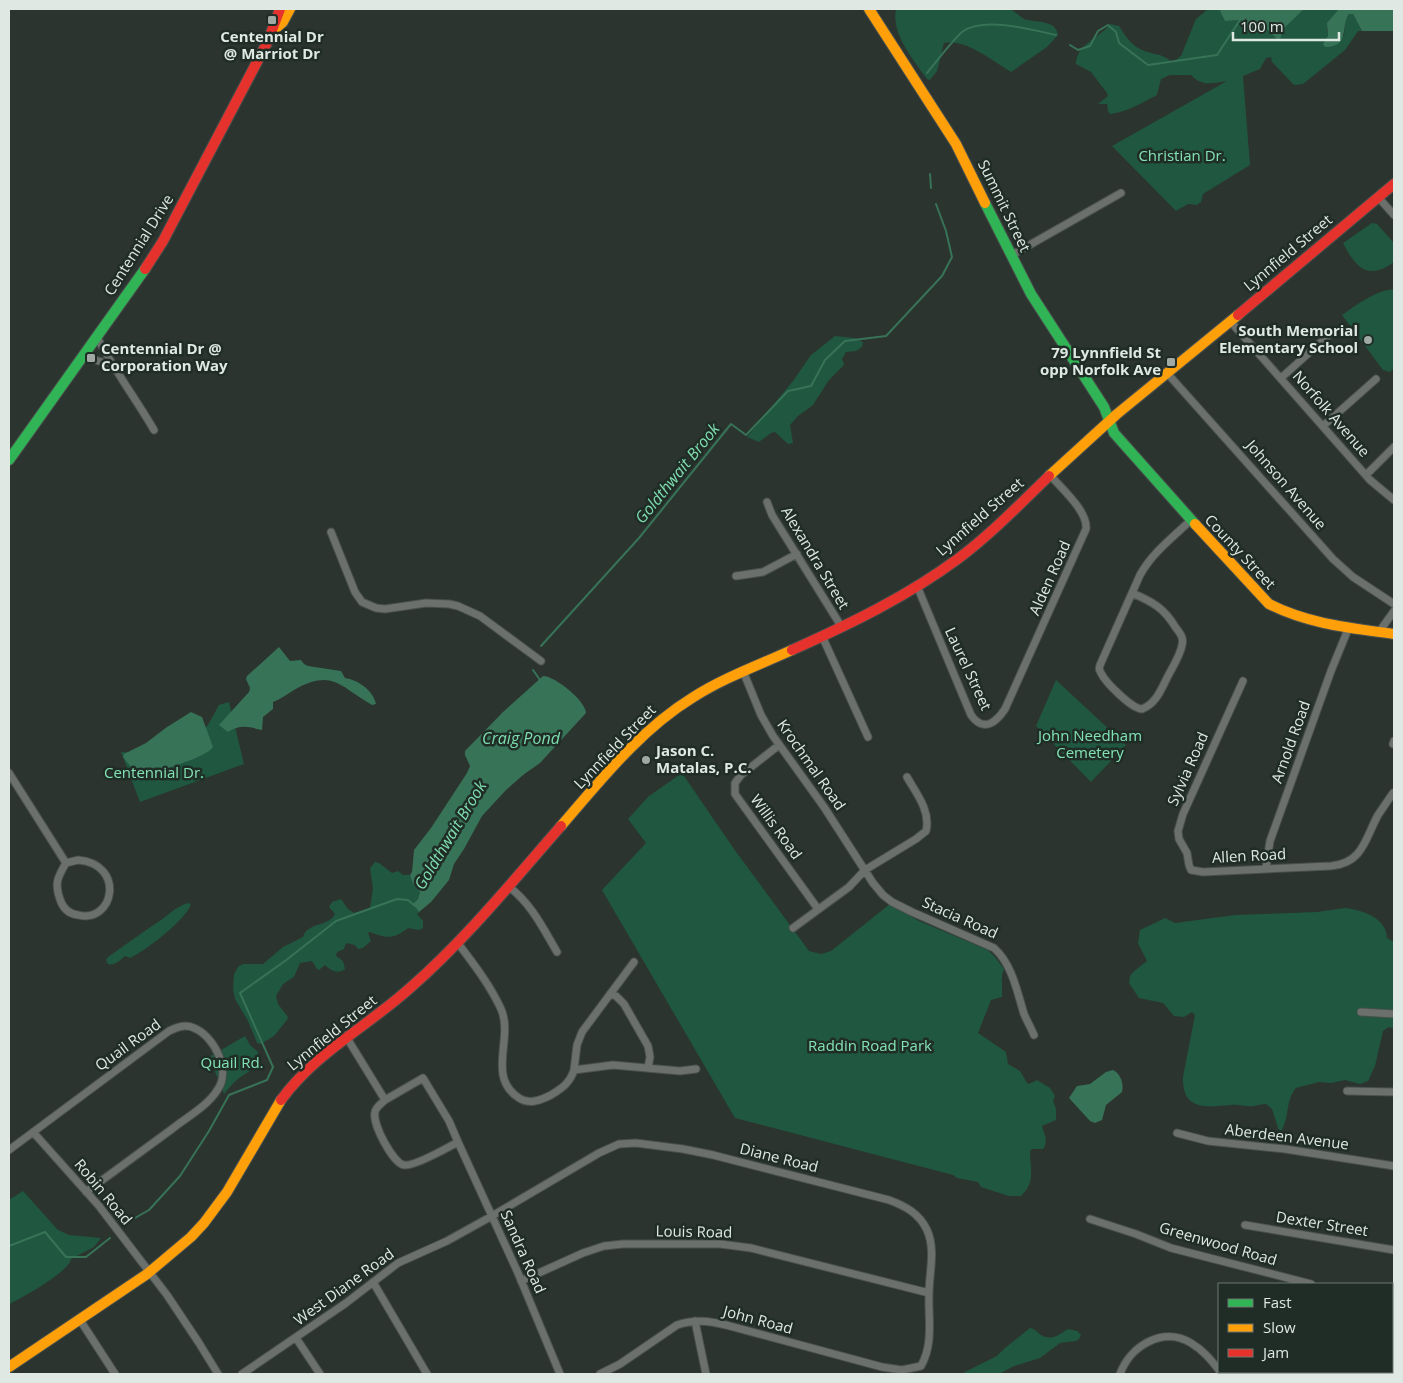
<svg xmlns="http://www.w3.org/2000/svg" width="1403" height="1383" font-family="'Open Sans',sans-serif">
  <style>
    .green { fill: #1f5740 }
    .water { fill: #377357 }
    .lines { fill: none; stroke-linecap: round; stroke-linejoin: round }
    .stream { stroke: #377357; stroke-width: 2 }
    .street-casing { stroke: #49504d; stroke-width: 9 }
    .fast-casing { stroke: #49504d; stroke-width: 12 }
    .slow-casing { stroke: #49504d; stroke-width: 12 }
    .jam-casing { stroke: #49504d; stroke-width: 12 }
    .street { stroke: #6c706d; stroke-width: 7 }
    .fast { stroke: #30b455; stroke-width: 10 }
    .slow { stroke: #ff9f0a; stroke-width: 10 }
    .jam { stroke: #e5322d; stroke-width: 10 }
    .poi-dot { fill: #a0a9a4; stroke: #1f2d26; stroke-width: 2 }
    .labels { text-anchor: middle; stroke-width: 5; stroke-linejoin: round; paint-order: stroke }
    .poi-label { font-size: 15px; font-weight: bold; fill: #dfe8e3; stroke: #1f2d26; text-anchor: end }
    .park-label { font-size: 15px; fill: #83e2b4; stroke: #1f2d26 }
    .street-label { font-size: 15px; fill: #dfe8e3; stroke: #1f2d26 }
    .water-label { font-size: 16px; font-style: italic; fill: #7fdeb0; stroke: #1f2d26 }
  </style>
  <rect width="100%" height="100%" fill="#2c3430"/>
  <path class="green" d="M896 9H1011C1015 12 1019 16 1024 19 1035 23 1056 19 1058 35L1047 47 1011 72C994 62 965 38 944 43L937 71 930 80 927 79C913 59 891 34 896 9Z
    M1208 9H1219L1225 21 1241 20 1244 27 1268 30 1278 40 1280 31 1304 9H1339L1327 28 1328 36H1344L1345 19 1349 14H1353L1362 31H1358L1345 50 1303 84 1294 85 1272 62 1271 57 1266 58 1260 69 1243 76 1250 165 1203 194 1201 202 1197 205 1188 204 1176 211 1112 146 1227 81C1213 83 1202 87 1191 75H1170L1161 79 1157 95C1142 103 1127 112 1110 114L1108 111 1107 104H1098L1108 96 1107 93 1091 72 1076 64C1076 44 1099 39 1110 24L1119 26C1125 35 1130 44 1140 49 1151 55 1165 53 1172 63L1181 56 1196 19Z
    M1372 223 1377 224 1394 243V262C1368 281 1356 268 1343 243Z
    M1394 289V368L1390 372 1383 370 1342 315C1358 304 1374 291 1394 289Z
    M835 336 854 338 863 342 862 347 856 351 846 352 842 359 844 364 843 366 829 380 813 405 798 416 790 425 793 443 788 444 775 432 771 433 759 442 747 437 793 381 811 355Z
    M1056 680 1126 745 1091 782 1036 726Z
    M229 702 244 764 140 802 121 752 137 753 200 733 208 725 219 705Z
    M682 773 734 849 809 951 821 954 831 951 890 904 919 921 988 950 995 957 1004 969C1000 978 1003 987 1002 997L991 1000 978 1033 1006 1052 1008 1064 1020 1071 1027 1083 1029 1084 1037 1080 1050 1088 1055 1096 1053 1101 1056 1109V1120L1042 1126C1044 1135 1049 1140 1043 1149H1032L1030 1151C1030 1169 1036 1182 1021 1196H1009L981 1187 978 1182 957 1178 953 1175 735 1118 602 890 646 843 628 819 649 796Z
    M375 862 379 863 392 873 398 871 403 875H410L412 882 420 892 418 899 414 904 419 912 417 914 423 921V928L419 930 408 928C394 939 387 939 370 932L368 933 371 941 363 948 358 949 355 945 346 943 344 949 337 952 336 956 343 961 345 969C338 975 330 970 325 965L319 970 317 969 312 961 300 963 294 977 283 984 276 996 278 1004 288 1017 287 1020 274 1036 261 1044 257 1043 248 1021 235 999 233 989 234 974 238 967 243 964H263L283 947 303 937C307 922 329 927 335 914L329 907 332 902 341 899 348 909 354 913 370 908 373 889 370 868Z
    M188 903 191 904C187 919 144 952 130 958L125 956C120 960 115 966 108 964L106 960 108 957C126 944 143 932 161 920 172 912 174 908 188 903Z
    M1345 908C1362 910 1387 918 1387 938L1394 942V1029L1389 1027 1383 1031 1375 1066 1368 1081 1360 1084 1345 1080 1331 1083 1319 1082 1296 1088C1285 1100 1290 1118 1281 1131L1279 1130 1278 1128 1272 1109 1266 1104C1261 1104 1259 1105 1254 1106 1246 1107 1238 1104 1231 1105 1206 1107 1182 1111 1183 1077L1195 1015 1192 1012 1184 1017 1174 1016 1163 1003 1139 998 1129 983 1130 976 1133 972 1147 961 1138 943 1140 930 1165 918 1175 923 1235 915 1317 912Z
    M245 1036 250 1045 258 1052C258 1069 250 1070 238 1079 233 1083 228 1089 224 1094L209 1057Z
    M23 1191 58 1230 69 1235 101 1238 94 1247 71 1259C70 1271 21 1299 9 1304V1200Z
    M1030 1328C1035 1329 1037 1332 1041 1335 1052 1341 1059 1335 1068 1329L1077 1331 1081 1335 1079 1339 1076 1341 1060 1343 1040 1358 1014 1366 999 1374H961L997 1356 1005 1348Z"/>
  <path class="water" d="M1219 9H1304L1281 31V37L1278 40 1268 30 1249 31 1241 20 1225 21Z
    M1339 9H1394V31H1362L1353 14H1349C1340 25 1351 47 1325 47L1323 44 1328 36 1327 23Z
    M279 647 290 661 301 660 304 664 308 666 341 671 345 678C358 680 373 690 376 704L372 705C340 687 333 668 294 690 287 694 281 699 273 702V709L263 717 262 730C249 727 241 724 228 732L219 725 249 692 250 688 246 679 247 676Z
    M543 676C555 676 586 701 586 713L540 763 523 775 506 790 482 816 464 849 454 864 449 880 431 902 419 912 413 904 418 899 420 892 412 882 410 875 412 872 414 850 431 828 467 773 470 766 465 755V751L503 712Z
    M191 712 202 717 213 747C208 757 153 773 139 777L136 780 131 767 123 757 124 754 146 743 167 727Z
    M1113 1070C1121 1074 1124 1084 1122 1092L1106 1105 1102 1120 1095 1123 1090 1121 1069 1098 1077 1086 1090 1084 1106 1072Z"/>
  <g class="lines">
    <path class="stream" d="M1070 45 1078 50 1090 46 1098 31 1108 25 1116 32 1119 43 1148 65 1217 55 1240 20
      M927 73C936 62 952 41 962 32 983 16 1033 30 1056 35
      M930 174 931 188
      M541 646 639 538 731 424 746 435 788 391 811 386 825 360 845 341 886 336 942 276 952 257 946 231 936 204
      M533 670 540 680
      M128 1222 149 1210 180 1176 209 1131 229 1095 267 1080 273 1067 240 993 285 961 336 921 397 899 408 900 415 906H416
      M9 1246 45 1232 66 1257H86L110 1238"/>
    <defs>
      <path id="street" d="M1378 197 1394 215
        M1012 255 1121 193
        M1230 321 1370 480 1394 500
        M97 337C114 370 136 399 154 430
        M83 356 111 365
        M1167 373 1333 559 1353 577 1394 604
        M1281 378 1331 333
        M1323 426 1376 379
        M1366 475 1394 447
        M767 502 772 515 841 626
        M331 532 355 592 362 602 376 608 385 609 426 603 449 604 458 606 480 616 541 661
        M736 576 763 572 797 554
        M917 586 971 715C983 732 995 724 1005 709L1086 529C1088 511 1061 488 1049 474
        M1132 593C1153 602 1164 608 1176 628 1180 633 1184 638 1182 645 1180 657 1171 669 1166 680 1160 692 1155 704 1142 709 1132 709 1105 682 1101 673 1099 670 1099 669 1100 665L1140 575C1152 553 1173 537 1191 520
        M1379 632 1394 611
        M822 636 868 737
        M743 671 761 715 773 736 824 807 873 883 883 895 892 902 912 912 994 948C1012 964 1017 991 1024 1014 1027 1021 1031 1028 1034 1035
        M1243 681 1183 814 1178 831 1179 839 1187 853 1189 865 1191 870 1203 872 1331 866C1363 863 1365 839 1378 815 1383 808 1388 800 1393 793
        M1393 744 1394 741
        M779 745 741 775 735 783V794L818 909
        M9 773 66 863
        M78 860C126 864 114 924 78 915 69 914 64 909 61 902 54 884 57 878 66 863Z
        M1266 868 1270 841 1331 671 1349 627
        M508 886C531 903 543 928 557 952
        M793 928 849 887 865 870 916 839 926 831C931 811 916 793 907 777
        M457 942C473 963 490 985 501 1009 514 1038 486 1077 519 1098 529 1105 541 1100 551 1095 562 1088 570 1083 574 1070L613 1065 680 1071 696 1069
        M610 994 616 996 624 1004 648 1046 650 1057 648 1068
        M1361 1012 1394 1014
        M347 1038 385 1100 423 1078 449 1121 458 1142C449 1147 413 1167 404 1165 393 1163 372 1124 375 1112 376 1107 381 1104 385 1100
        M574 1070 577 1045 582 1032 634 962
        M1347 1091 1394 1092
        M33 1132 99 1206 167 1295 199 1343 218 1374
        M1177 1133 1208 1141 1285 1149 1394 1166
        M458 1142 518 1273 560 1374
        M9 1150 169 1031C177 1027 185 1024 194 1028 214 1036 231 1070 218 1089 208 1106 187 1117 172 1129 143 1150 115 1171 86 1192
        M1090 1219 1136 1234 1171 1248 1311 1284
        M1245 1225 1394 1250
        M521 1281 583 1253 604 1246 623 1244H720L751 1248 929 1293
        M373 1282 427 1374
        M1392 1307H1394
        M80 1320 115 1374
        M695 1321 706 1374
        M296 1338 320 1374
        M242 1374 346 1303 398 1263 447 1241 492 1216 599 1153 619 1144 636 1143 683 1149 713 1155 889 1200C905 1206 919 1213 927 1230 936 1250 929 1273 929 1294 928 1318 934 1343 921 1366L902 1370 882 1367 726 1325C709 1321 694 1319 677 1325L620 1364 600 1374
        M1120 1374C1130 1346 1163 1326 1191 1343 1203 1350 1211 1360 1219 1370
        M1252 1374 1255 1372"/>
      <path id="fast" d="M985 203 1031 294 1104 407 1114 433 1195 524
        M9 460 145 269"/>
      <path id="slow" d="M869 9 956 144 985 203
        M274 30 283 22 290 9
        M1049 476 1117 414 1238 315
        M1195 524 1269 604C1308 624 1351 628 1394 634
        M561 826C600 781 640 730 692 698 723 678 759 665 792 650
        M9 1367 147 1274 191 1237 204 1223 227 1192 281 1100"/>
      <path id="jam" d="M145 269 163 241 268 41 280 9
        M1238 315 1394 184
        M792 650C850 624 908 596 959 558 991 534 1020 504 1049 476
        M281 1100C315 1053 368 1026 410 988 466 939 512 882 561 826"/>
    </defs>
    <use href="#street" class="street-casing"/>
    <use href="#fast" class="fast-casing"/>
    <use href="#slow" class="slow-casing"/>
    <use href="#jam" class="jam-casing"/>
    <use href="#street" class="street"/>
    <use href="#fast" class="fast"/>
    <use href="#slow" class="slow"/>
    <use href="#jam" class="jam"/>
  </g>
  <g class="poi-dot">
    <rect x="267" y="15" width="10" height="10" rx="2.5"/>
    <circle cx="1368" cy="340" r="5"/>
    <rect x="86" y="353" width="10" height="10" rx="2.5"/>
    <rect x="1166" y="357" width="10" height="10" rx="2.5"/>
    <circle cx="646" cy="760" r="5"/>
  </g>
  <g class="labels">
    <g class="poi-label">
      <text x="272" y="42" text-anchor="middle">Centennial Dr<tspan x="272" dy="17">@ Marriot Dr</tspan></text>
      <text x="1358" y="336">South Memorial<tspan x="1358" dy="17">Elementary School</tspan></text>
      <text x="101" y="354" text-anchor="start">Centennial Dr @<tspan x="101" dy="17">Corporation Way</tspan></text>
      <text x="1161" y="358">79 Lynnfield St<tspan x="1161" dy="17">opp Norfolk Ave</tspan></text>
      <text x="656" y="756" text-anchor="start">Jason C.<tspan x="656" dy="17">Matalas, P.C.</tspan></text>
    </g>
    <g class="park-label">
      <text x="1182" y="161">Christian Dr.</text>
      <text x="1090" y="741">John Needham<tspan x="1090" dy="17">Cemetery</tspan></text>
      <text x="154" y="778">Centennial Dr.</text>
      <text x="870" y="1051">Raddin Road Park</text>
      <text x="232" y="1068">Quail Rd.</text>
    </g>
    <g class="street-label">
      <text transform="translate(1004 206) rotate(64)" y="5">Summit Street</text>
      <text transform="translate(139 245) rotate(-58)" y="5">Centennial Drive</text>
      <text transform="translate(1288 253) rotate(-40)" y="5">Lynnfield Street</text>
      <text transform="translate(1331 414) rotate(49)" y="5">Norfolk Avenue</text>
      <text transform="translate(1286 485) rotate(49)" y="5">Johnson Avenue</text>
      <text transform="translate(980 517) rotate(-41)" y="5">Lynnfield Street</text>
      <text transform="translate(1240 552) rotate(47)" y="5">County Street</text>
      <text transform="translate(815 558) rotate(59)" y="5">Alexandra Street</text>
      <text transform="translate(1050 578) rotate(-66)" y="5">Alden Road</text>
      <text transform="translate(968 669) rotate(65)" y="5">Laurel Street</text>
      <text transform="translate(1291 742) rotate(-70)" y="5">Arnold Road</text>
      <text transform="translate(615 747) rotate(-46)" y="5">Lynnfield Street</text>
      <text transform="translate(811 765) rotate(55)" y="5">Krochmal Road</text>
      <text transform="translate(1188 769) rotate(-66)" y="5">Sylvia Road</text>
      <text transform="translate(776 827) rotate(54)" y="5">Willis Road</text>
      <text transform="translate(1249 856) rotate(-3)" y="5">Allen Road</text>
      <text transform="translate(960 918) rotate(24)" y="5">Stacia Road</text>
      <text transform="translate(332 1033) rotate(-39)" y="5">Lynnfield Street</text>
      <text transform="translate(128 1045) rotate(-36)" y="5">Quail Road</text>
      <text transform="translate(1287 1137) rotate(7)" y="5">Aberdeen Avenue</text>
      <text transform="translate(779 1158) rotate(14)" y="5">Diane Road</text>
      <text transform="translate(103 1192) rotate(50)" y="5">Robin Road</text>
      <text transform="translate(1322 1224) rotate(9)" y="5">Dexter Street</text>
      <text transform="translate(694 1232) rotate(1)" y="5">Louis Road</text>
      <text transform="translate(1218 1244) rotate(16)" y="5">Greenwood Road</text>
      <text transform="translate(523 1252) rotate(66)" y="5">Sandra Road</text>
      <text transform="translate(344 1287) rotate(-36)" y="5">West Diane Road</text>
      <text transform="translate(758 1320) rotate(15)" y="5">John Road</text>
    </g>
    <g class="water-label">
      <text transform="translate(677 473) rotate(-51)" y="6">Goldthwait Brook</text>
      <text x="521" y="744">Craig Pond</text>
      <text transform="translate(450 835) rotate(-59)" y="6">Goldthwait Brook</text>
    </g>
  </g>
  <rect width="1403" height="1383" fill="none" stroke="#dfe8e3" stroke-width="20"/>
  <rect x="1218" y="1283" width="175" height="90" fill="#1f2d26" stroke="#6c7872"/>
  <rect x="1228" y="1299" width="25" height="8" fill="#30b455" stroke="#6c7872"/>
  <text x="1263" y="1308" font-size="15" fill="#dfe8e3">Fast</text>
  <rect x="1228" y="1324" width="25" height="8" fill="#ff9f0a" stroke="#6c7872"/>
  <text x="1263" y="1333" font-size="15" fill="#dfe8e3">Slow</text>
  <rect x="1228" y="1349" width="25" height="8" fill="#e5322d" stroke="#6c7872"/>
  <text x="1263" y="1358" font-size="15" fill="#dfe8e3">Jam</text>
  <path d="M1233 32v8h106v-8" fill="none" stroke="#dfe8e3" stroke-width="2.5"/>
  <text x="1240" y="32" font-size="15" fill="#dfe8e3" stroke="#1f2d26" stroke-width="4" paint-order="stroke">100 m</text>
</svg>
